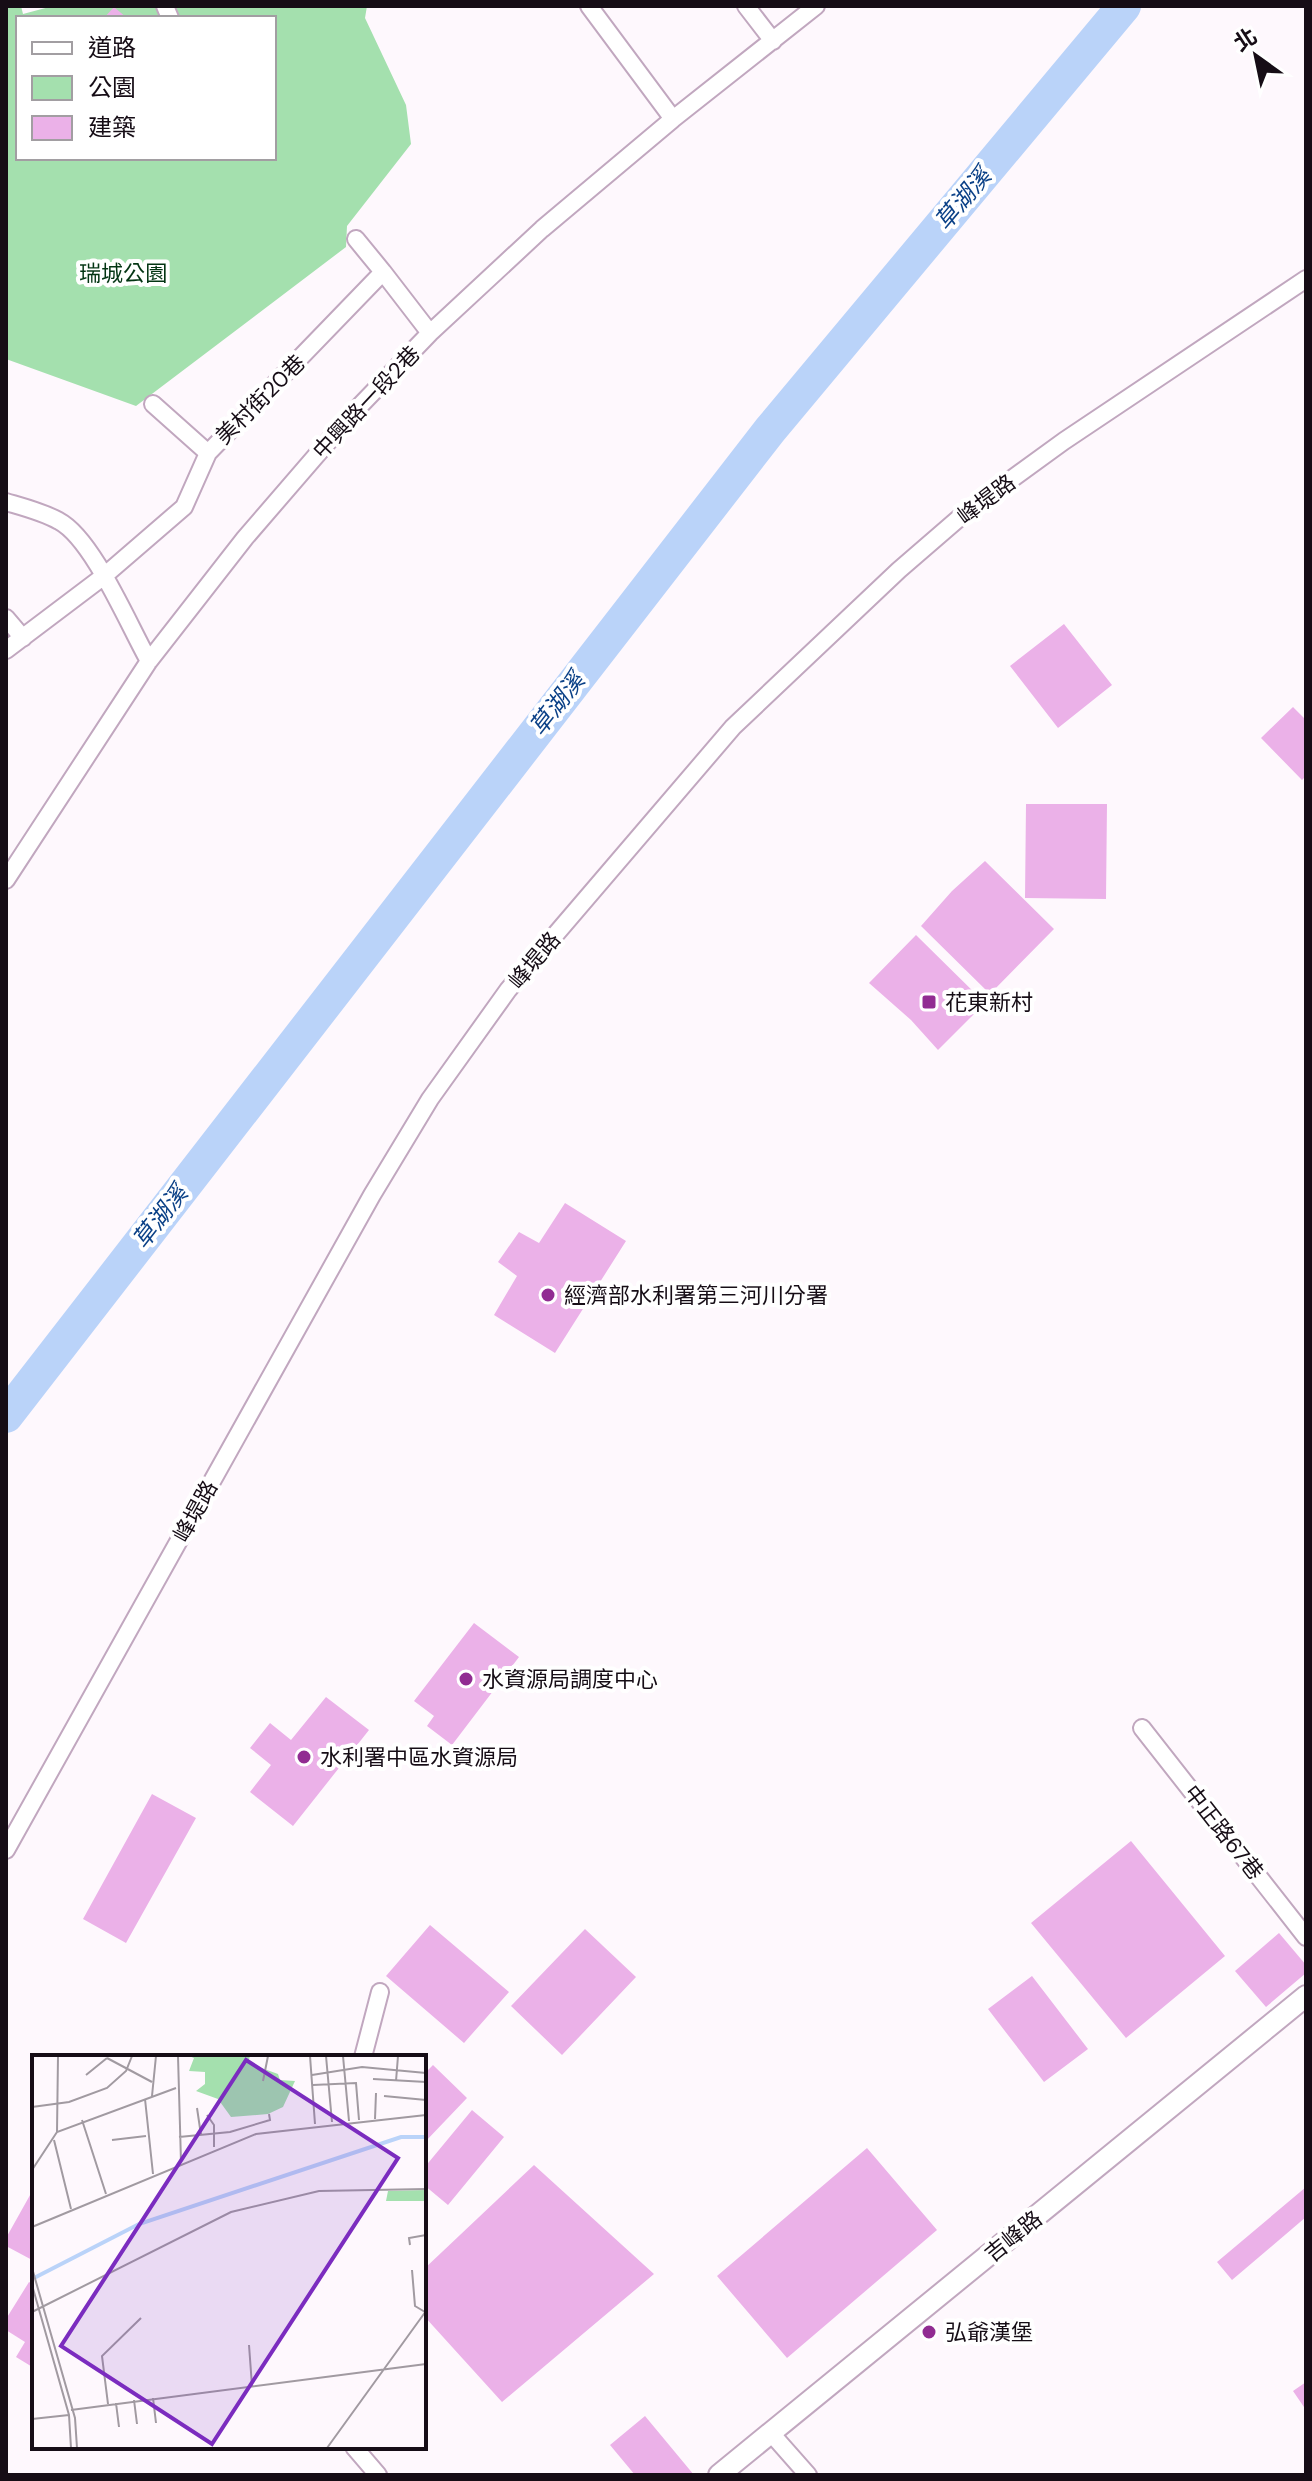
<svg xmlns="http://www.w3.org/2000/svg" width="1312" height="2481" font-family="'DM Sans','Noto Sans TC',sans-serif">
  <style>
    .green { fill: #a4e0ae; fill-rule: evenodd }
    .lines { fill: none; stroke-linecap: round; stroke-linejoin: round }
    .river { stroke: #bad3f9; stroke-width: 34 }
    .building { fill: #ebb1e8 }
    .minor-casing { stroke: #c1a7bf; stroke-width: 20 }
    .tertiary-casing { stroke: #c1a7bf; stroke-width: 24 }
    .minor { stroke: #fff; stroke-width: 16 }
    .tertiary { stroke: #fff; stroke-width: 20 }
    .poi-dot { fill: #912c92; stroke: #fff; stroke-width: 3 }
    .labels { text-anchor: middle; stroke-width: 8; stroke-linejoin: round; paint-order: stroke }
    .park-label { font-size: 22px; fill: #033513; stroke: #fff }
    .street-label { font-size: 22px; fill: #160d16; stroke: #fff }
    .poi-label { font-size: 22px; fill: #160d16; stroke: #fff; text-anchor: start }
    .water-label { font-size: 24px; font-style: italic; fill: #0b4187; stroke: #fff }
    .inset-river { fill: none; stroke: #bad3f9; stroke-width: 4 }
    .inset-road { fill: none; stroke: #a19aa1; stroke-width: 2 }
    .view { fill: #7b2cbf; fill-opacity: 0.15; stroke: #7b2cbf; stroke-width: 4 }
    .inset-edge { fill: none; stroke: #160d16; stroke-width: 4 }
  </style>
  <rect width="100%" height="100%" fill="#fef8fd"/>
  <path class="green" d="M6 6H21L23 14 53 6H367L365 18 406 105 411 144 347 226 346 247 136 406 6 359ZM18 18H274V158H18Z"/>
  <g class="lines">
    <path class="river" d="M6 1416 770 430 1124 6"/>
  </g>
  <path class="building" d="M114 7 127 18H104Z
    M1064 624 1112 685 1058 728 1010 666Z
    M1293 707 1306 720V776L1302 780 1261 738Z
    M1026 804H1107L1106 899 1025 898Z
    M985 861 1054 929 990 994 921 926 952 891Z
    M916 935 985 1003 938 1050 911 1020 869 983Z
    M565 1203 626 1241 555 1353 494 1315 517 1276 498 1262 519 1232 539 1243Z
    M474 1623 519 1657 452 1745 427 1726 434 1716 414 1701Z
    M326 1697 369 1730 293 1826 250 1792 271 1765 250 1748 270 1723 291 1740Z
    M152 1794 196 1818 126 1943 83 1919Z
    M1131 1841 1225 1956 1126 2038 1031 1923Z
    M430 1925 509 1992 464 2043 386 1976Z
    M585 1929 636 1977 562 2055 511 2006Z
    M1279 1933 1306 1965V1973L1266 2007 1235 1971Z
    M1032 1976 1088 2049 1044 2082 988 2009Z
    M433 2065 467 2098 424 2143V2074Z
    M472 2110 504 2137 448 2205 424 2185V2168Z
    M867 2148 937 2230 787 2358 717 2276Z
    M534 2165 654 2274 502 2402 424 2316V2269Z
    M1306 2187V2217L1232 2280 1217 2262Z
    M34 2188V2261L6 2246V2238Z
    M29 2282 34 2285V2368L16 2357 25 2342 6 2330V2319Z
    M1306 2382V2410L1293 2391Z
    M645 2416 694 2475H635L610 2445Z"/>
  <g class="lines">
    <defs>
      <path id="minor" d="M165 6 170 18
        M589 6 673 119
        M746 6 773 41
        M383 272 430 333
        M153 404 208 453
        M6 502C23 507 43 512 59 521 93 539 129 626 149 661
        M6 618 23 638
        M6 650 104 576 184 507 208 453 383 272 356 239
        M6 880 149 661 245 538 352 414 430 333 542 229 673 119 816 6
        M1142 1728 1306 1937
        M6 1850 372 1195 430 1099 508 990 733 727 899 570 965 513 1064 441 1306 279
        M363 2057 380 1992
        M770 2432 808 2475
        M354 2447 378 2475"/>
      <path id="tertiary" d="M719 2475 1306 1996"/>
    </defs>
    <use href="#minor" class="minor-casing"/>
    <use href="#tertiary" class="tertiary-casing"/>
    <use href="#minor" class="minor"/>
    <use href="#tertiary" class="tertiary"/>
  </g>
  <g class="poi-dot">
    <rect x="921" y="994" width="16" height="16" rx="4"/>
    <circle cx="548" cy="1295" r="8"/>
    <circle cx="466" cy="1679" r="8"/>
    <circle cx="304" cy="1757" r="8"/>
    <circle cx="929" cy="2332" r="8"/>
  </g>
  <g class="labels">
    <g class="park-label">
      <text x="123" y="281">瑞城公園</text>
    </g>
    <g class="street-label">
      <text transform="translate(260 399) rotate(-45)" y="8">美村街20巷</text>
      <text transform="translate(366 402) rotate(-47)" y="8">中興路一段2巷</text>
      <text transform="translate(986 499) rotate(-37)" y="8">峰堤路</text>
      <text transform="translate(534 960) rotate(-50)" y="8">峰堤路</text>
      <text transform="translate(195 1511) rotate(-61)" y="8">峰堤路</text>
      <text transform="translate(1224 1832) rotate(52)" y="8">中正路67巷</text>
      <text transform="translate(1013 2236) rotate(-39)" y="8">吉峰路</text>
    </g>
    <g class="poi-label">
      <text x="945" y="1010">花東新村</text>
      <text x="564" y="1303">經濟部水利署第三河川分署</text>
      <text x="482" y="1687">水資源局調度中心</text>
      <text x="320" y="1765">水利署中區水資源局</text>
      <text x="945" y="2340">弘爺漢堡</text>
    </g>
    <g class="water-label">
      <text transform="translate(963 199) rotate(-50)" y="8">草湖溪</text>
      <text transform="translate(557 704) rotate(-52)" y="8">草湖溪</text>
      <text transform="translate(160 1217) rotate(-52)" y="8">草湖溪</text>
    </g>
  </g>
  <g transform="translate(32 2055)">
    <rect width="394" height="394" fill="#fef8fd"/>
    <path d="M157 1H218L216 8 246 19 248 25 263 26 251 52 236 59 199 62 186 44 164 36 173 29V17L157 16 162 3ZM394 135V146H354L356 136Z" fill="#a4e0ae"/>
    <path class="inset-river" d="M2 223 107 169 369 82H394"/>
    <path class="inset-road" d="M146 1 149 107M278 1 283 69M294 1 300 67M311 1 317 66M75 3 120 27M54 20 75 3M280 20 330 12 394 18M341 24 394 27M231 26 236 1M364 26 366 1M281 30 324 28 327 65M120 41 124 1M352 41 394 45M113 44 121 119M0 52 37 47 75 33 94 16 100 1M165 53 169 80M175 60 182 70V92M343 64 344 38M50 65 74 139M25 77 26 1M147 82 198 77 238 65 237 59M22 85 39 154M80 85 114 81M0 115 25 77 144 33M0 172 224 79 394 60M378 190 377 183 394 180M0 213 43 363 45 393M380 215 383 251 393 257M0 230 37 360 39 393M0 257 199 157 287 136 394 134M217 290 220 331M121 343 124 368M102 345 105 369M84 348 87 372M76 349 70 301 109 263M39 355 394 309M0 364 37 360M295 393 394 256"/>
    <path class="view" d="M214 5 366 103 180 389 29 291Z"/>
    <rect width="394" height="394" class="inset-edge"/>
  </g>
  <rect width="1312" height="2481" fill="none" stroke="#160d16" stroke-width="16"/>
  <rect x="16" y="16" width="260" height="144" fill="#ffffff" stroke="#a29ea2" stroke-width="2"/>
  <rect x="32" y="42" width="40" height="12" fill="#ffffff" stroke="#a29ea2" stroke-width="2"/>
  <text x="88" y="56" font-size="24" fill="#160d16">道路</text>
  <rect x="32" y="76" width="40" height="24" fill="#a4e0ae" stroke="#a29ea2" stroke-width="2"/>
  <text x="88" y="96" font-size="24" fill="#160d16">公園</text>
  <rect x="32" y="116" width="40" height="24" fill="#ebb1e8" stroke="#a29ea2" stroke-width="2"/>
  <text x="88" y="136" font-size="24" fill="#160d16">建築</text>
  <g transform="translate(1256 56) rotate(327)" stroke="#ffffff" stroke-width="6" paint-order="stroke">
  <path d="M0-6L14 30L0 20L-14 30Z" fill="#160d16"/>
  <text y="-12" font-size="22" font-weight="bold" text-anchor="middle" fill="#160d16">北</text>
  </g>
</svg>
